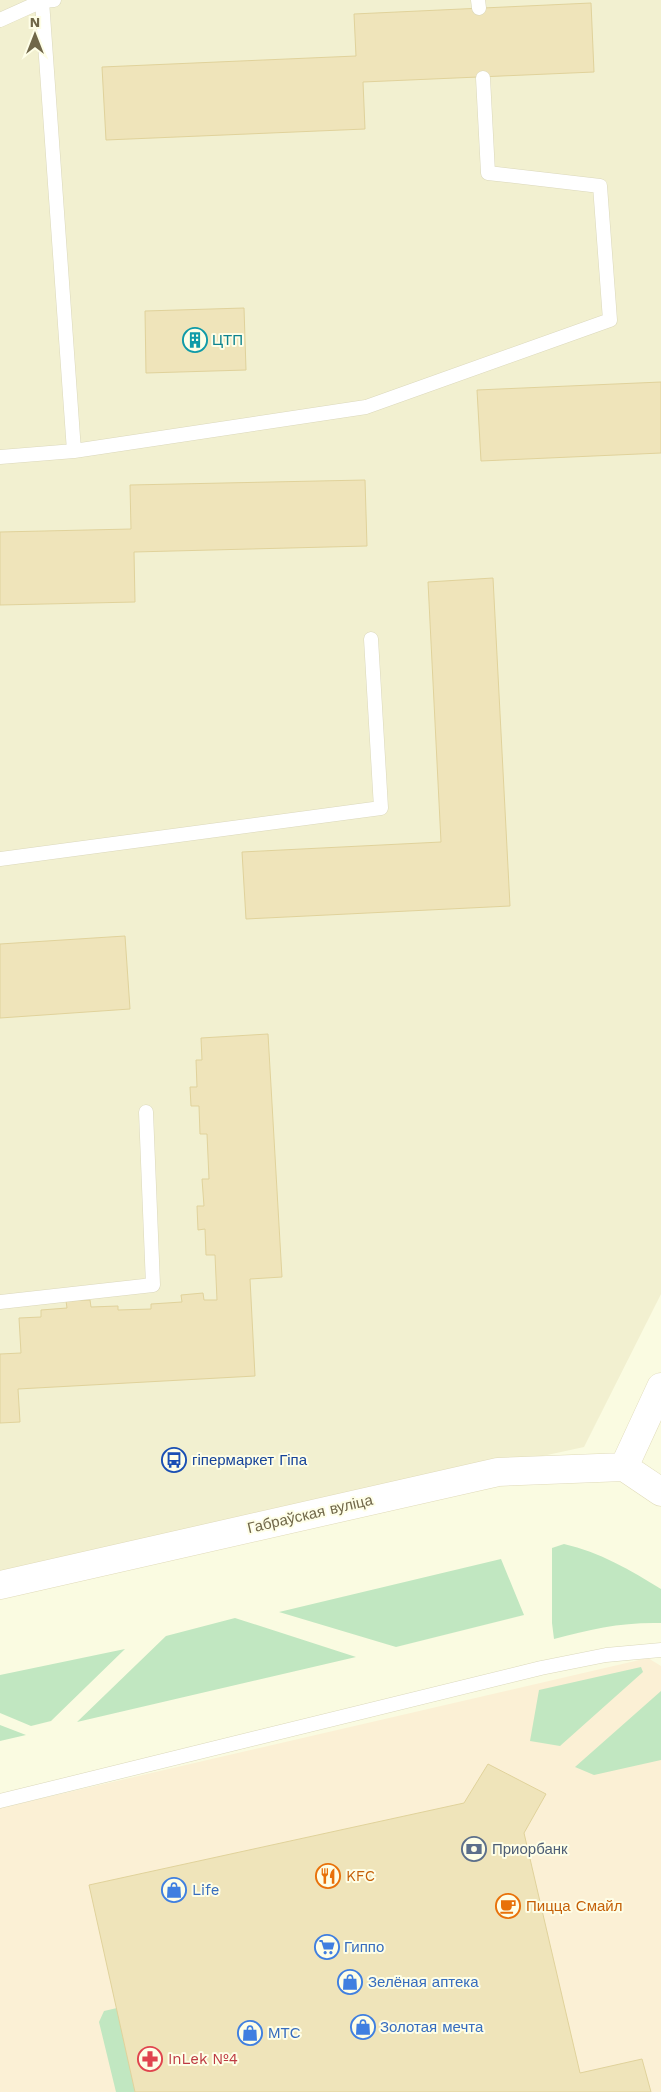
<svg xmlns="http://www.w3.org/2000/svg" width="661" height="2092" font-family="'Work Sans',sans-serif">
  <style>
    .residential { fill: #f2f0d0 }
    .commercial { fill: #fbf0d5 }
    .green { fill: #c1e7c1 }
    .building { fill: #efe4ba; stroke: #e0d29b }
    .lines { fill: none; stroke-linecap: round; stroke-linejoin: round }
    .lane-casing { stroke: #dbd8bb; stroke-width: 15 }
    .secondary-casing { stroke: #e0dbb9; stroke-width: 29 }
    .lane { stroke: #fff; stroke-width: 14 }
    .secondary { stroke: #fff; stroke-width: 28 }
    .labels { text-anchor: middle; stroke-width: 4; stroke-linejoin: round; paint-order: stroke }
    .culture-label { font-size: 15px; fill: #0d838f; stroke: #fefee7; text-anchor: start }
    .transit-label { font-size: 15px; fill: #164399; stroke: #fefee7; text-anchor: start }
    .street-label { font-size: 15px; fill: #706749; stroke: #fefee7 }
    .service-label { font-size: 15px; fill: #4e5e75; stroke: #fefee7; text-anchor: start }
    .food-label { font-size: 15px; fill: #c56008; stroke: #fefee7; text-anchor: start }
    .shop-label { font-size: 15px; fill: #366cbe; stroke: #fefee7; text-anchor: start }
    .health-label { font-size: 15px; fill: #be3a42; stroke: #fefee7; text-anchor: start }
  </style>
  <rect width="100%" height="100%" fill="#fafbe1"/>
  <path class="residential" d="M0 0H661V1294L584 1447 0 1573Z"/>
  <path class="commercial" d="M648 1658 661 1666V2092H0V1808Z"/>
  <path class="green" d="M564 1544C600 1552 630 1570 661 1589V1623C623 1622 590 1629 554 1639L552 1623V1548Z
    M501 1559 524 1615 396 1647 279 1612Z
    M235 1618 356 1657 77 1722 166 1636Z
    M125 1649 51 1721 31 1726 0 1713V1675Z
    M641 1667 643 1672 560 1746 530 1741 539 1690Z
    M661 1691V1760L594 1775 575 1767Z
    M0 1725 26 1735 0 1741Z
    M117 2008 135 2092H116L99 2022 104 2011Z"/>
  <path class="building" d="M591 3 594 72 363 82 365 129 106 140 102 67 356 56 354 14Z
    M244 308 246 370 146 373 145 311Z
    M661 382V453L481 461 477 390Z
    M365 480 367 546 134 552 135 602 0 605V532L131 529 130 485Z
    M493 578 510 906 246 919 242 852 441 842 428 582Z
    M125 936 130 1009 0 1018V944Z
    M268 1034 282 1277 250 1279 255 1376 18 1389 20 1422 0 1423V1354L21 1353 19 1318 41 1317V1310L67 1308 66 1301 90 1300 91 1307 118 1306V1310L151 1309V1304L182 1302 181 1295 203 1293 204 1300H217L215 1255H206L205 1229 198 1230 197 1206H204L202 1179H209L207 1134H200L199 1106H191L190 1087H197L196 1060H202L201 1038Z
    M488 1764 546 1794 524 1833 580 2073 642 2059 651 2092H135L89 1885 464 1803Z"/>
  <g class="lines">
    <defs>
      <path id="lane" d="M39 0 42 1 74 451
        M478 0 479 8
        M0 20 42 1 54 0
        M0 457 74 451 366 407 610 320 600 186 488 173 483 78
        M0 859 381 808 371 639
        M0 1302 153 1285 146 1112
        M0 1801 541 1668 606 1655 661 1650"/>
      <path id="secondary" d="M661 1387 624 1467 661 1492
        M0 1585 498 1472 624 1467"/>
    </defs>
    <use href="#lane" class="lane-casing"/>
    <use href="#secondary" class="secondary-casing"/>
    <use href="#lane" class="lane"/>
    <use href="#secondary" class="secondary"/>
  </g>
  <defs>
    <symbol id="building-ring" viewBox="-11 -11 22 22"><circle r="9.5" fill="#fefee7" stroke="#0f9aa8" stroke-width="1.5"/><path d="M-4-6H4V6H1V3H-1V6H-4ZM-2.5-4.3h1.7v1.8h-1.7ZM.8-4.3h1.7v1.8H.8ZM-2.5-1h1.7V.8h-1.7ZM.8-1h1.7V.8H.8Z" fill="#0f9aa8"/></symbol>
    <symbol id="bus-ring" viewBox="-11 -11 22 22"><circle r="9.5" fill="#fefee7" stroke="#1a4fb4" stroke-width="1.5"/><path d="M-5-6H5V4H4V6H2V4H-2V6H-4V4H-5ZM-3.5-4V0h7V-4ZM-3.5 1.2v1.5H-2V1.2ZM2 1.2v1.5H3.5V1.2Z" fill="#1a4fb4"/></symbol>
    <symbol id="bank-ring" viewBox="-11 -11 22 22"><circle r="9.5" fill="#fefee7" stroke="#5c6f8a" stroke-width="1.5"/><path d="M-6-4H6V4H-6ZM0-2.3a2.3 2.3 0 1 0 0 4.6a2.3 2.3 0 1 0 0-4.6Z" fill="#5c6f8a"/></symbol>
    <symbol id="restaurant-ring" viewBox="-11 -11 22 22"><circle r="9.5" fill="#fefee7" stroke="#e8710a" stroke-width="1.5"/><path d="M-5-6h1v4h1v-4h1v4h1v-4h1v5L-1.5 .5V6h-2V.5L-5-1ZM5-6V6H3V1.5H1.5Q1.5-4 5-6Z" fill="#e8710a"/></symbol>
    <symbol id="shop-ring" viewBox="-11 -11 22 22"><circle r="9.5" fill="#fefee7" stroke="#3f7fe0" stroke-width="1.5"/><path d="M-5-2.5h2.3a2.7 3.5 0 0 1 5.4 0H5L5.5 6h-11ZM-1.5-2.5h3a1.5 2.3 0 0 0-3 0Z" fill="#3f7fe0"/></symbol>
    <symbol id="cafe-ring" viewBox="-11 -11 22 22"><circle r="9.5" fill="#fefee7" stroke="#e8710a" stroke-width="1.5"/><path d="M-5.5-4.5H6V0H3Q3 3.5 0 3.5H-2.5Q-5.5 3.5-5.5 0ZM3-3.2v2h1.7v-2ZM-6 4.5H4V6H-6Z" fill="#e8710a"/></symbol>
    <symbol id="supermarket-ring" viewBox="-11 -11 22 22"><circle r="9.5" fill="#fefee7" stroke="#3f7fe0" stroke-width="1.5"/><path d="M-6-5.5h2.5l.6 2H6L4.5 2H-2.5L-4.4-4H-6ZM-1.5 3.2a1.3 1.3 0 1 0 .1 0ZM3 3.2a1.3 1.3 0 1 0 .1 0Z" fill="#3f7fe0"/></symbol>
    <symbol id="pharmacy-ring" viewBox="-11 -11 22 22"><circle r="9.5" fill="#fefee7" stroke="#e0444e" stroke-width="1.5"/><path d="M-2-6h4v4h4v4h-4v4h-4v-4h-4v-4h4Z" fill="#e0444e"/></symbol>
  </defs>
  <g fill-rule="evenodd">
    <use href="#building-ring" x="181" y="326" width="28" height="28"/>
    <use href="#bus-ring" x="160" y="1446" width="28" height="28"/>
    <use href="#bank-ring" x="460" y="1835" width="28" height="28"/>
    <use href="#restaurant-ring" x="314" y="1862" width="28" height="28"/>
    <use href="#shop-ring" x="160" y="1876" width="28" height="28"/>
    <use href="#cafe-ring" x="494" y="1892" width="28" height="28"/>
    <use href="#supermarket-ring" x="313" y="1933" width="28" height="28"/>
    <use href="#shop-ring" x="336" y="1968" width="28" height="28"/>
    <use href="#shop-ring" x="349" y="2013" width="28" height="28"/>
    <use href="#shop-ring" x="236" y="2019" width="28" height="28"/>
    <use href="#pharmacy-ring" x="136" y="2045" width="28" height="28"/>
  </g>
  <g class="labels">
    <g class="culture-label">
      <text x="212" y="345">ЦТП</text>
    </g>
    <g class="transit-label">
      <text x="192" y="1465">гіпермаркет Гіпа</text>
    </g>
    <g class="street-label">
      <text transform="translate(310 1514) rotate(-13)" y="5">Габраўская вуліца</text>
    </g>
    <g class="service-label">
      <text x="492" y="1854">Приорбанк</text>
    </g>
    <g class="food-label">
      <text x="346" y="1881">KFC</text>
      <text x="526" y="1911">Пицца Смайл</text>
    </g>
    <g class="shop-label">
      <text x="192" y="1895">Life</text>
      <text x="344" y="1952">Гиппо</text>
      <text x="368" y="1987">Зелёная аптека</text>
      <text x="380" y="2032">Золотая мечта</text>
      <text x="268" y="2038">МТС</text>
    </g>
    <g class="health-label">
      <text x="168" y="2064">InLek №4</text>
    </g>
  </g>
  <g transform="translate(35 35)" stroke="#fefee7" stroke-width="4" paint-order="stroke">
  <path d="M0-4L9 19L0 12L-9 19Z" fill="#706749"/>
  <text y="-8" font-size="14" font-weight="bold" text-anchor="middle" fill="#706749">N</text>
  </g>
</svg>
